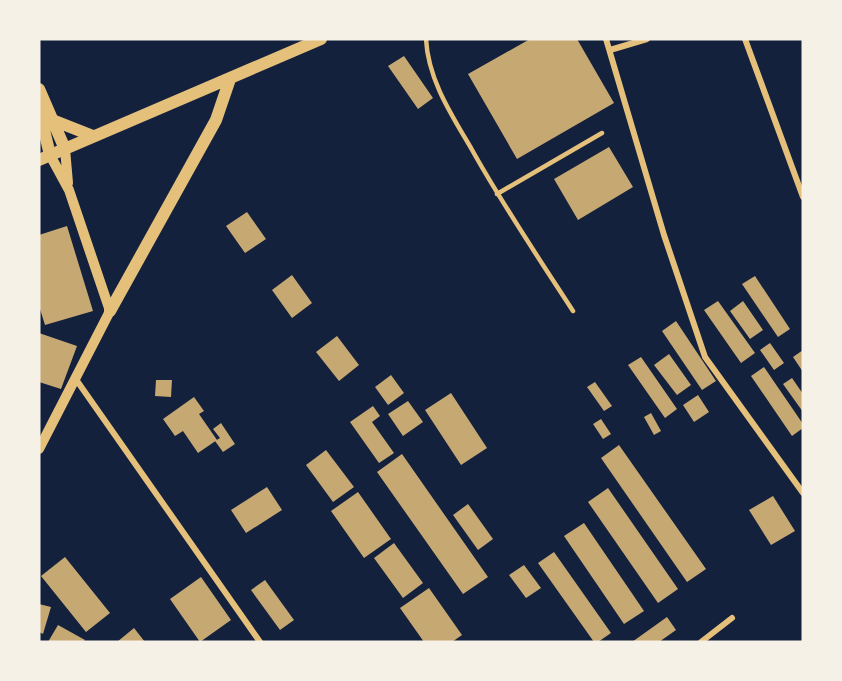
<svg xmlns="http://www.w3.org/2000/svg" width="842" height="681" font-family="'Source Sans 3',sans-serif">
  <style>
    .building { fill: #c6a872 }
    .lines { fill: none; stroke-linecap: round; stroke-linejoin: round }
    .service { stroke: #e5c07b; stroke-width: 4.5 }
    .minor { stroke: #e5c07b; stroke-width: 6 }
    .tertiary { stroke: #e5c07b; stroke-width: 10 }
    .secondary { stroke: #e5c07b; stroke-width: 12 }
  </style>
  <rect width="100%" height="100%" fill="#14213d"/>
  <path class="building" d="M530 39H577L614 103 517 159 468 74Z
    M404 56 433 98 418 109 388 66Z
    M609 147 633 187 578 220 554 179Z
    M247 212 266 239 245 253 226 226Z
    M67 226 93 311 45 325 39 306V235Z
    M292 275 312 303 292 318 272 290Z
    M755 276 790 329 778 337 742 284Z
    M718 301 755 353 741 363 704 310Z
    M743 301 763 330 750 339 730 311Z
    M676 321 716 381 702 390 662 331Z
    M39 333 77 346 61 389 39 382Z
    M337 336 359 365 339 381 316 352Z
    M770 343 784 363 774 370 760 350Z
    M803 350V372L793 357Z
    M669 354 691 385 677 395 654 365Z
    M641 357 677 409 665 418 628 365Z
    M764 367 803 424V428L792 436 751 376Z
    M391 375 404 393 388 405 375 387Z
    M792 378 803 394V412L783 384Z
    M156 380H172L171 397 155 396Z
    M595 382 612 406 604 411 587 387Z
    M451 393 487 448 461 465 425 410Z
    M698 395 709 412 694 422 683 405Z
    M194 397 204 411 199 414 217 440 198 453 183 431 175 436 163 419Z
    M408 401 423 422 403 436 388 414Z
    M373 406 380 416 372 422 394 453 379 463 350 422Z
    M651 413 661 431 654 435 644 417Z
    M601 419 611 434 603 439 593 424Z
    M221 423 235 444 223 452 215 441 220 438 213 429Z
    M619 445 706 569 687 582 601 458Z
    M326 450 354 487 333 502 306 465Z
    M402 454 488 577 463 594 377 472Z
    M267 487 282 510 246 533 231 510Z
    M608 488 678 589 658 603 588 502Z
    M358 492 391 539 364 558 331 511Z
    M773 496 795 531 771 545 749 510Z
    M468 504 493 539 478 550 453 515Z
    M584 523 644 611 624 624 564 536Z
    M394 543 423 583 403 598 374 558Z
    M554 552 611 633 598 642H594L538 563Z
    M65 557 110 613 86 632 41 576Z
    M524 565 541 588 526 598 509 575Z
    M201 577 231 620 200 642 170 599Z
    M265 580 294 620 280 630 251 590Z
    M429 588 462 635 452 642H424L400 608Z
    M39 604 51 607 43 634 39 632Z
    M667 617 676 630 659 642H632Z
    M58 625 85 640 83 642H48Z
    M134 628 145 642H117Z"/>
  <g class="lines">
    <path class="service" d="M426 39C428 79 451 114 471 148 502 204 538 257 573 311
      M497 194 602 133"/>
    <path class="minor" d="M606 39 664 235 705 357 803 493
      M745 39 803 197
      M610 50 647 39
      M75 378 260 642
      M701 642 732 618"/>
    <path class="tertiary" d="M65 149 68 183
      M39 449 110 311 69 190 50 155"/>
    <path class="secondary" d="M39 89 65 149
      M39 109 50 155
      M55 121 93 136
      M39 160 321 39
      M110 311 216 120 230 79"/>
  </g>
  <rect width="842" height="681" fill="none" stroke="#f6f1e7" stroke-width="81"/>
</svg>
